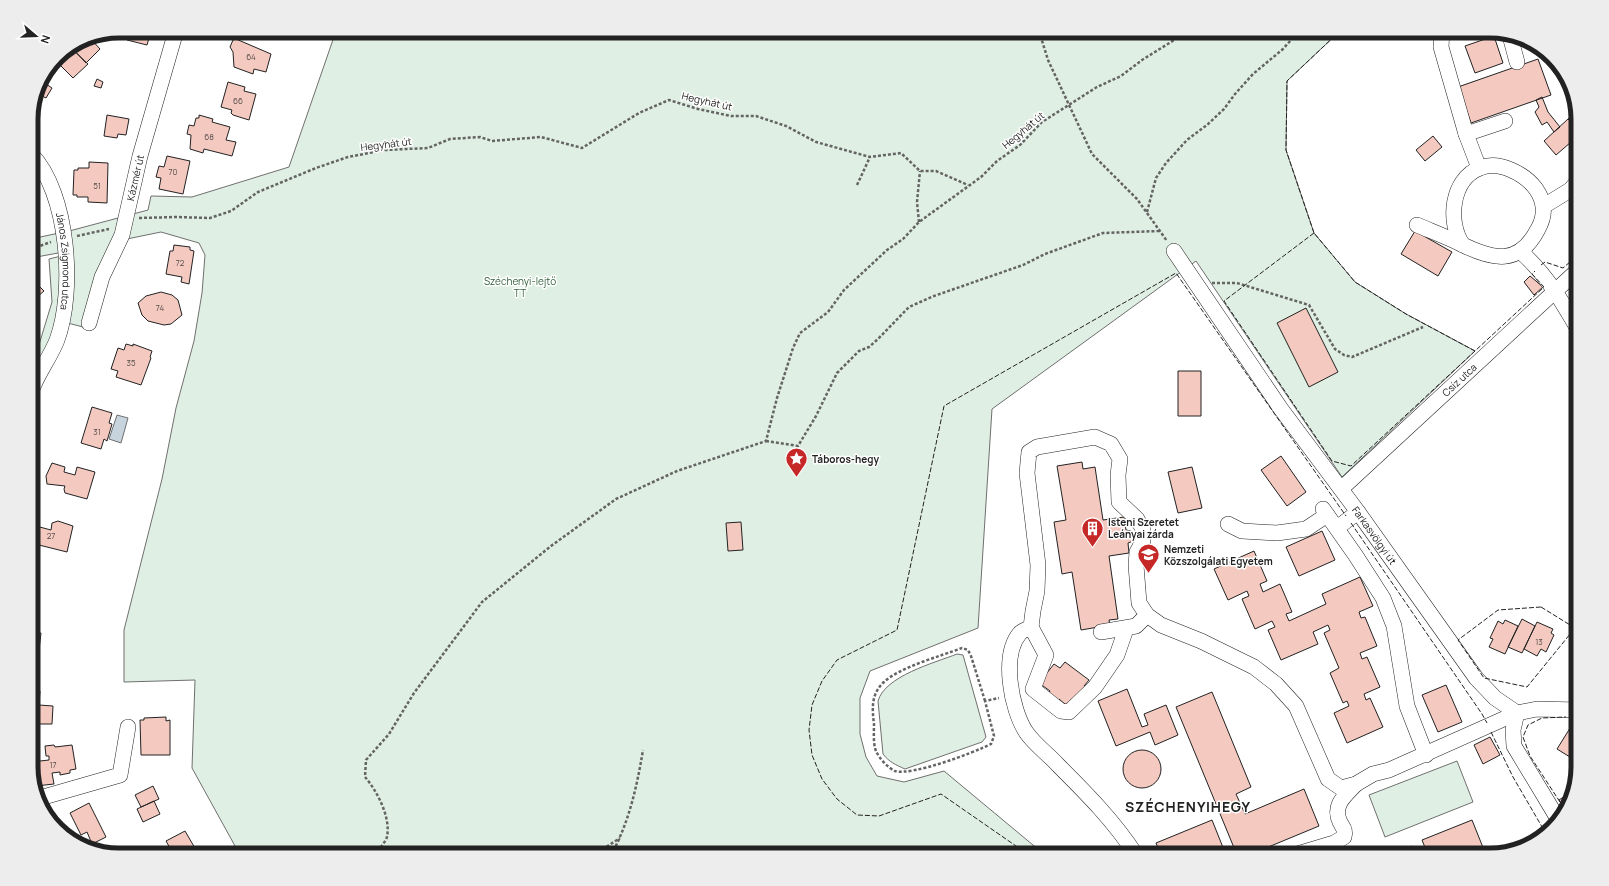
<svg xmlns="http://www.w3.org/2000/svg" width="1609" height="886" font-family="Manrope,sans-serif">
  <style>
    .green { fill: #e0efe3; stroke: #6f6f6f }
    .water { fill: #c7d3dd; stroke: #6f6f6f }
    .building { fill: #f3c9c0; stroke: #222 }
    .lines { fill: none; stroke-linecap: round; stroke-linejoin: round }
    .minor-casing { stroke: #222; stroke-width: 16 }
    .path { stroke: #646464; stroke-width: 2.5; stroke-dasharray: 3 2; stroke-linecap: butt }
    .minor { stroke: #fff; stroke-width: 15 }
    .fence { stroke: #222; stroke-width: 1; stroke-dasharray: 5 2; stroke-linecap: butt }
    .labels { text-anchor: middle; stroke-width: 3; stroke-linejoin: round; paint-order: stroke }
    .number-label { font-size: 8px; fill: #564c4a }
    .street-label { font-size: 10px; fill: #222; stroke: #fff }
    .park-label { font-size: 10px; fill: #2f5e38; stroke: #fff }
    .poi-label { font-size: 10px; font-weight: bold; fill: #222; stroke: #fff; text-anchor: start }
    .district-label { font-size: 14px; font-weight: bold; letter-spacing: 1px; fill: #222; stroke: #fff }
    .rim { fill: none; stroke: #222; stroke-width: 5 }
  </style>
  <rect width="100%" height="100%" fill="#fff"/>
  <path class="green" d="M336 31H1340L1287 81 1286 150 1314 233 1355 282 1406 314 1475 351 1342 477 1196 261 992 409 978 628 870 671 860 698V734L866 757 877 776 904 782 944 771 1045 855H240L192 768 195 680 124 682V630L162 479 176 408 194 341 202 293 205 255 199 243 161 232 117 241 83 327 64 322 69 251 31 258V239L73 230 148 210 151 196 192 197 289 167Z
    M61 256 60 321 31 387V371L52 302 49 259Z
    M957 654 963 655 986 737 982 742 905 769C896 765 889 762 883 754L878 701C885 676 934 663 957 654Z
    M1457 761 1473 802 1385 837 1369 795Z"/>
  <path class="water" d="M117 415 128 418 121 443 109 439Z"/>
  <path class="building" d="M130 31H151L147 45 127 40Z
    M1494 36 1503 63 1475 73 1465 46Z
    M89 37 100 49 86 63 71 47Z
    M236 39 271 54 266 72 254 69 253 74 234 67 233 52 230 47 233 40Z
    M71 48 88 64 73 78 57 62Z
    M1538 59 1551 95 1471 123 1458 87Z
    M48 70 53 73 46 84 52 88 46 98 40 95 34 106 38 85Z
    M97 79 103 82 101 88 94 86Z
    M228 82 245 87 244 91 256 94 249 120 233 115 231 113 232 110 221 107Z
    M1542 97 1548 112 1560 127 1554 132 1547 122 1542 125 1535 112 1539 107 1536 100Z
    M1577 112 1578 121 1573 124 1568 119Z
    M107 115 129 119 126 135 118 134 117 138 104 136Z
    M199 115 213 119 212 122 230 127 226 140 236 142 232 156 204 149 203 153 190 149 191 135 187 134 189 125 194 126 196 118H199Z
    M1568 119 1578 130V136L1556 155 1544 141Z
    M1433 136 1442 147 1425 161 1416 150Z
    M167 156 190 161 183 194 159 189 161 178 156 177 159 166 164 167Z
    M89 162 108 163 107 203 88 202V197H77V195H73L74 170H78V168H89Z
    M31 201 39 224 31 226Z
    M1415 231 1452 252 1438 276 1401 254Z
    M174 245 190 247V250L194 251 189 284 181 282 182 277 166 274 170 251H173Z
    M1530 276 1543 287 1534 295 1524 282Z
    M31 278 44 291 37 297 40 299 31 308Z
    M161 292 172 295 178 300 182 315 171 324 164 325 148 321 142 315 138 303 146 296Z
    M1306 308 1338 372 1309 387 1277 323Z
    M126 344 133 346V344L152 351 150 357 151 358 141 385 116 377 118 371 111 369 118 348 124 350Z
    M1178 371H1201V416H1178Z
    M92 407 112 413 109 423 112 424 107 441 104 439 101 449 81 443Z
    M1281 456 1306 492 1287 506 1261 470Z
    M1082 462 1083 469 1095 467 1103 520 1124 517 1126 530 1131 531 1134 535 1133 541 1128 543 1129 553 1109 556 1118 619 1109 620 1110 625 1081 630 1072 572 1062 574 1054 522 1066 520 1057 466Z
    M52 463 65 467 64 472 75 475 77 467 95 472 87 499 65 493 64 489 65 486 47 484 46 476Z
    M1192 467 1202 508 1178 513 1168 472Z
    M58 521 73 526 67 552 31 543 32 525 51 530 52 523Z
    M741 522 743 550 728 551 726 523Z
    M1322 531 1335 560 1299 576 1286 547Z
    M1254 551 1267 581 1260 584 1263 592 1280 584 1292 612 1286 614 1289 621 1326 604 1322 594 1360 577 1373 606 1359 612 1361 618 1365 617 1377 646 1360 653 1362 659 1367 657 1380 687 1364 694 1366 700 1370 698 1383 727 1347 743 1334 713 1349 706 1347 701 1343 703 1330 673 1339 668 1324 633 1330 630 1328 625 1313 632 1318 644 1281 660 1268 630 1275 627 1272 621 1255 629 1242 599 1249 596 1247 591 1228 600 1214 569Z
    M1522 619 1535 626 1522 653 1508 647Z
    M1505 620 1518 626 1505 654 1489 647 1493 639 1490 638 1498 621 1503 624Z
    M1537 622 1553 629 1551 633 1554 635 1546 652 1541 649 1537 656 1524 649Z
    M31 632 41 633 37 667H31Z
    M1065 662 1089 680 1084 686 1086 688 1079 697 1076 695 1066 705 1059 699 1056 703 1047 696 1050 691 1039 683 1054 664 1060 668Z
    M1446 685 1462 722 1438 732 1422 695Z
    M1127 689 1142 727 1148 725 1144 714 1166 705 1178 735 1155 745 1150 732 1116 746 1098 701Z
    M31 690 40 691 39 705 53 706 52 724H38L37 733 31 734Z
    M1212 692 1251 787 1236 794 1245 814 1304 789 1319 826 1249 855H1237L1176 707Z
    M166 717V721L170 720V755H141L140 720H144V718Z
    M1572 725 1578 729V762L1557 749Z
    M1490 737 1500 755 1483 764 1474 745Z
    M54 745 55 747 72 745 76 769 70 770V773L60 775V772L52 773 54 784 36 786 31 773V762L49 760V756H46L45 746Z
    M1123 769a19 19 0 1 1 38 0a19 19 0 1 1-38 0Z
    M153 786 159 799 141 807 135 795Z
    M1571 792 1566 810 1559 800Z
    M154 801 160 814 143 822 137 809Z
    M89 803 106 837 92 844 87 832 81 835 70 813Z
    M1212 820 1226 855H1161L1156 843Z
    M1472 820 1484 850 1474 855H1428L1422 840Z
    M185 831 199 855H171L169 851 171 850 166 841Z
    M1412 846 1416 855H1389Z"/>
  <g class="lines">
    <defs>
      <g id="minor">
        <path d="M1442 31 1441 47 1466 134 1479 168"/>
        <path d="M1510 36 1517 62"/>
        <path d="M1466 134 1505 121"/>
        <path id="s1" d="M31 154C69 193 75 292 57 340 50 358 37 374 31 392"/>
        <path d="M1544 206 1570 190 1578 181"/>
        <path d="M1417 225C1431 231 1447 237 1461 244 1493 260 1519 266 1538 229 1546 215 1545 202 1536 189 1525 174 1499 160 1480 168 1451 179 1447 223 1463 245"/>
        <path id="s2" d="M1174 251 1281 409 1358 512 1476 678 1495 698 1517 713"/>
        <path d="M1521 252C1546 274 1561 300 1578 329"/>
        <path id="s3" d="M89 323 102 277 122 235 140 156 176 31"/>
        <path id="s4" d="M1341 489 1578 270"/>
        <path d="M1323 509 1356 556 1383 598 1394 626 1407 706 1426 755"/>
        <path d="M1228 524 1242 531 1277 533 1306 529 1327 515"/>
        <path d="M1337 528 1358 512"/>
        <path d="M1031 627 1046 655 1033 689 1061 711 1069 712 1095 687 1117 655 1126 629"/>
        <path d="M1101 632 1136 626 1147 615"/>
        <path d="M1517 713 1513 730 1514 746 1558 819"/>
        <path d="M40 798 120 775 128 727"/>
        <path d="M1136 855C1114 821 1086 793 1058 765 1048 754 1034 744 1026 732 1011 709 1001 655 1020 633 1023 630 1028 629 1031 627L1033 611 1037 591 1038 565 1027 473 1029 452 1037 447 1095 437 1111 444 1120 459 1118 475 1119 502 1137 519 1143 529V541L1137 552 1136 565 1139 603 1147 615 1161 625 1201 641 1254 667 1276 684 1296 706 1328 779 1341 788 1356 784 1373 774 1389 770 1517 713 1537 709 1578 710"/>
        <path d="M1294 855 1334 843 1344 837C1346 830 1343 828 1340 822 1332 805 1345 796 1356 784"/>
      </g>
    </defs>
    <use href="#minor" class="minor-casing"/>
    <path class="path" d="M1039 31 1048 60 1092 154 1137 199 1167 241
      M857 185 870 157
      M1147 212 1156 178 1166 163 1187 140 1207 125 1224 109 1235 94 1253 74 1283 49 1299 31
      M139 218 176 217 210 218 231 211 258 192 316 168 348 157 385 150 428 148 450 139 480 137 492 141 541 137 582 148 639 113 669 100 698 109 731 116H756L786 126 816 142 870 157 901 153 920 171H936L968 185
      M919 222 917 202 920 171
      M77 236 109 229
      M31 249 51 242
      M1212 283H1237L1309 305 1335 349 1344 355 1352 357 1423 327
      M766 441 798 446 816 416 837 373 859 351 869 347 878 339 909 307 934 296 1023 265 1045 254 1103 233 1160 231
      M985 701 971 656 968 650 962 648C941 656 900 667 884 682 871 694 872 708 874 724 874 732 873 744 876 751 879 758 888 768 895 771 912 776 973 753 991 744L994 736 985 701 999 698
      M374 855C378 850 385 843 387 837 391 817 377 791 365 777L366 760 389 734 414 693 482 602 551 546 616 499 677 471 766 441 777 398 793 348 800 333 828 312 844 290 887 250 903 239 919 222 981 177 997 161 1020 145 1042 122 1097 87 1121 76 1142 60 1179 37 1182 31
      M594 855 620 838
      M611 855C629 823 637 786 643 750"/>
    <use href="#minor" class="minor"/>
    <path class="fence" d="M1340 31 1287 81 1286 150 1314 233 1355 282 1406 314 1475 351
      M1314 233 1224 301 1332 461 1351 466 1544 287 1532 274 1535 271
      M1541 265 1545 262 1563 268 1578 255
      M1351 523 1482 714 1487 723
      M1541 607 1575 628 1527 687 1484 678 1458 640 1498 610Z
      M1491 732 1513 777 1545 832
      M1560 802 1530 756 1523 737 1528 725 1542 718 1566 717
      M1029 855 941 794 879 816 857 815 837 799 822 779 812 755 809 730 812 705 822 681 837 660 897 630 944 406 1176 273 1346 516"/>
  </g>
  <defs>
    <symbol id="sight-pin" viewBox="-11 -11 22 30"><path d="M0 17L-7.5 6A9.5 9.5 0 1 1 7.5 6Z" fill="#c62828" stroke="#fff"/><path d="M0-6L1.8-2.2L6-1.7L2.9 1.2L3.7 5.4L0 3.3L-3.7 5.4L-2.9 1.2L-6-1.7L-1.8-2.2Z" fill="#fff"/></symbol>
    <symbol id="building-pin" viewBox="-11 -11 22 30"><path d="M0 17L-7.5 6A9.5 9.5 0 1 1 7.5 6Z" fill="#c62828" stroke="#fff"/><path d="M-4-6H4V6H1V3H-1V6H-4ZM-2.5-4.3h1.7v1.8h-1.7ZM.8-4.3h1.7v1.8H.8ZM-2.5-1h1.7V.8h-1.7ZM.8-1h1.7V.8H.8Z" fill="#fff"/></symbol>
    <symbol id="university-pin" viewBox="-11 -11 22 30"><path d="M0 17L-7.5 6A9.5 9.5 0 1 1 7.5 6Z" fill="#c62828" stroke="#fff"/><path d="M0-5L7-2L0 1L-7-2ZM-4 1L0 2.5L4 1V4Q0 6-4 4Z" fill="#fff"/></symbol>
  </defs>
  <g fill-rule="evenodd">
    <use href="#sight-pin" x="784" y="446" width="25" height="34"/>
    <use href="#building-pin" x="1080" y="516" width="25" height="34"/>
    <use href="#university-pin" x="1136" y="542" width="25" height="34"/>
  </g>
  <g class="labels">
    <g class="number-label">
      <text x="251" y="60">64</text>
      <text x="238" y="104">66</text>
      <text x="209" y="140">68</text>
      <text x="173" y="175">70</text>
      <text x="97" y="189">51</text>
      <text x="180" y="266">72</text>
      <text x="160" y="311">74</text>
      <text x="131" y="366">35</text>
      <text x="97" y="435">31</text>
      <text x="51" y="539">27</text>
      <text x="1539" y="645">13</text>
      <text x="53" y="768">17</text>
    </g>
    <g class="street-label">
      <text transform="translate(707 101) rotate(13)" y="4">Hegyhát út</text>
      <text transform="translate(1023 130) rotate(-40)" y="4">Hegyhát út</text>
      <text transform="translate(386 144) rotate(-7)" y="4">Hegyhát út</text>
      <text dy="4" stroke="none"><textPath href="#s3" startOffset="153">Kázmér út</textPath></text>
      <text dy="4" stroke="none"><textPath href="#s1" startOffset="115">János Zsigmond utca</textPath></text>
      <text dy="4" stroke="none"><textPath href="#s4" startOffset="161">Csíz utca</textPath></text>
      <text dy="4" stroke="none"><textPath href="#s2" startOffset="348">Farkasvölgyi út</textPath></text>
    </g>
    <g class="park-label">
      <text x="520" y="285">Széchenyi-lejtő<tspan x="520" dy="12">TT</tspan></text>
    </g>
    <g class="poi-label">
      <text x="812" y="463">Táboros-hegy</text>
      <text x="1108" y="526">Isteni Szeretet<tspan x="1108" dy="12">Leányai zárda</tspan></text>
      <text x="1164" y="553">Nemzeti<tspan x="1164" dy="12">Közszolgálati Egyetem</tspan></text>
    </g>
    <g class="district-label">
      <text x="1188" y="812">SZÉCHENYIHEGY</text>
    </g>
  </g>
  <path d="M0 0H1609V886H0ZM119 38H1490A81 81 0 0 1 1571 119V767A81 81 0 0 1 1490 848H119A81 81 0 0 1 38 767V119A81 81 0 0 1 119 38Z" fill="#ededed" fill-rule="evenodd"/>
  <path class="rim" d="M119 38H1490A81 81 0 0 1 1571 119V767A81 81 0 0 1 1490 848H119A81 81 0 0 1 38 767V119A81 81 0 0 1 119 38Z"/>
  <g transform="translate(36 36) rotate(109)" stroke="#ffffff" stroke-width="3" paint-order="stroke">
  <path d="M0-3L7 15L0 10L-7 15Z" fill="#222222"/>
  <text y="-6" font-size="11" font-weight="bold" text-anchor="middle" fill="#222222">N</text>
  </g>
</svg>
